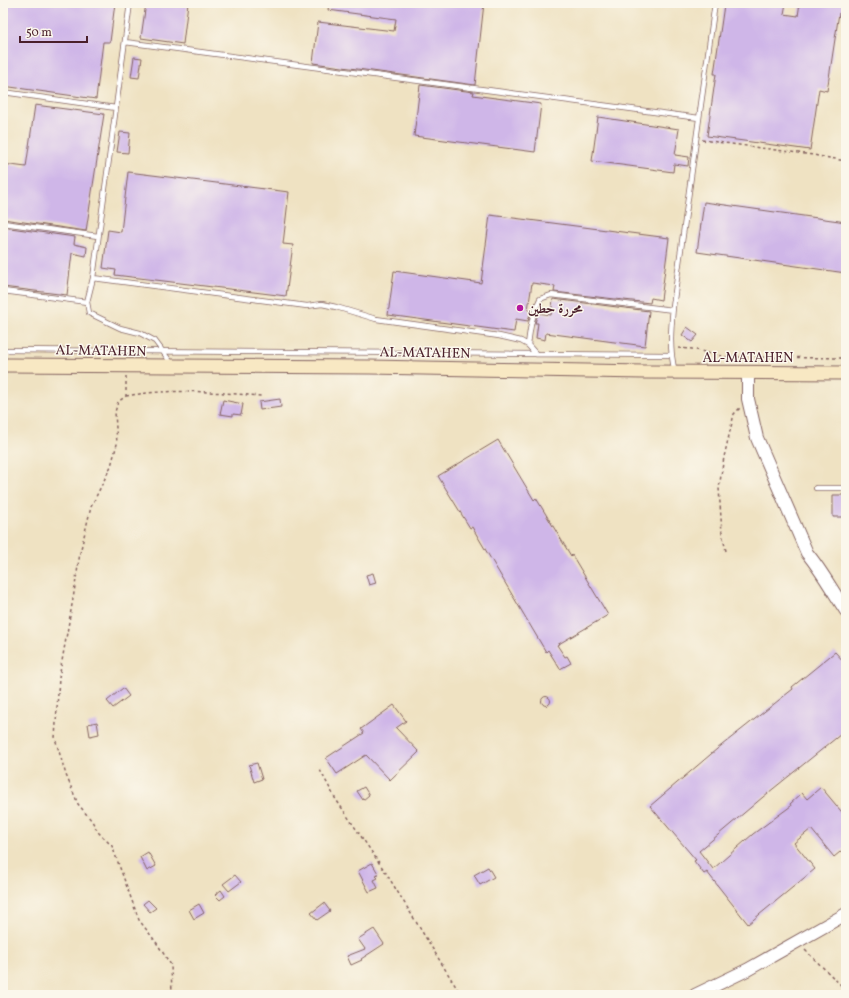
<svg xmlns="http://www.w3.org/2000/svg" width="849" height="998" font-family="Vollkorn,Amiri,serif">
  <style>
    .building { fill: #cfb6e8 }
    .lines { fill: none; stroke-linecap: round; stroke-linejoin: round }
    .service-casing { stroke: #846360; stroke-width: 6 }
    .tertiary-casing { stroke: #846360; stroke-width: 14 }
    .secondary-casing { stroke: #846360; stroke-width: 15 }
    .path { stroke: #846360; stroke-width: 1.5; stroke-dasharray: 3 3; stroke-linecap: butt }
    .service { stroke: #fff; stroke-width: 4.5 }
    .tertiary { stroke: #fff; stroke-width: 12 }
    .secondary { stroke: #f8e8c3; stroke-width: 13 }
    .poi-dot { fill: #b5179e; stroke: #fbf7ec; stroke-width: 1.5 }
    .labels { text-anchor: middle; stroke-width: 3; stroke-linejoin: round; paint-order: stroke }
    .poi-label { font-size: 14px; font-weight: bold; fill: #4a1f2b; stroke: #fbf7ec; text-anchor: start }
    .street-label { font-size: 14px; fill: #4a1f2b; stroke: #fbf7ec }
  </style>
  <rect width="100%" height="100%" fill="#fbf7ec"/>
  <filter id="ink" filterUnits="userSpaceOnUse"><feTurbulence type="fractalNoise" baseFrequency=".025" numOctaves="2"/><feDisplacementMap in="SourceGraphic" scale="8" xChannelSelector="R" yChannelSelector="G"/><feConvolveMatrix kernelMatrix="1 2 1 2 8 2 1 2 1" color-interpolation-filters="sRGB"/></filter>
  <filter id="wash" filterUnits="userSpaceOnUse"><feTurbulence type="fractalNoise" baseFrequency=".012" numOctaves="4" result="noise"/><feDisplacementMap in="SourceGraphic" scale="16" xChannelSelector="R" yChannelSelector="G"/><feGaussianBlur stdDeviation="0.9" result="paint"/><feColorMatrix in="noise" values="0 0 0 0 0 0 0 0 0 0 0 0 0 0 0 0 0 1.4 0 .05"/><feComposite in="paint" operator="in"/></filter>
  <g filter="url(#wash)">
    <rect width="100%" height="100%" fill="#efe2c2"/>
    <g id="blocks">
      <path class="building" d="M3 3H115L110 42H103L96 99 3 86Z
        M146 3H188L183 44 141 38Z
        M329 3H484L475 85 313 63 318 22 394 31 396 19 328 10Z
        M728 3H786L784 14 798 16 800 3H845L843 14 839 13 827 91 819 89 810 150 707 136 716 74H714L724 5 728 6Z
        M134 57 142 58 139 78 131 77Z
        M420 85 474 92 473 95 541 104 535 152 414 136Z
        M35 105 104 114 86 231 3 219V164L26 167Z
        M598 117 679 129 675 155 689 157 688 166 674 164 673 172 592 161Z
        M120 132 130 133 128 153 117 152Z
        M128 172 289 192 283 244 293 245 286 296 115 275 116 270 103 268 108 230 121 232Z
        M704 202 846 222V273L697 252Z
        M490 215 669 238 661 300 651 298 650 303 554 292 555 286 532 283 528 310 531 311 528 321 516 319 514 332 388 315 394 271 481 283Z
        M3 227 75 237 74 244 87 247 86 256 72 253 67 295 3 287Z
        M553 299 649 311 645 346 546 333 545 340 536 338 538 323H535L538 313 551 315Z
        M687 327 698 335 692 342 682 335Z
        M280 399 281 407 260 410 259 402Z
        M223 400 243 404 241 415 233 414V416L220 414Z
        M498 440 534 500 536 498 571 556 572 555 608 615 557 645 565 657 567 656 571 663 560 669 548 650 546 652 472 527 470 528 438 476Z
        M833 495H846V517H833Z
        M373 573 376 583 369 585 366 575Z
        M835 652 846 664V730L763 797 699 851 713 869 753 834 791 806 790 804 802 793 807 799 821 787 846 817V847L834 857 811 829 794 843 815 869 748 924 707 872 704 874 694 861 696 860 650 806 717 749 793 689 792 687Z
        M123 688 129 696 113 708 107 701Z
        M541.5 701a4.5 4.5 0 1 1 9 0a4.5 4.5 0 1 1-9 0Z
        M394 705 406 721 396 728 419 752 390 780 366 755 337 774 326 758 364 733 361 729Z
        M97 722 99 734 90 736 88 724Z
        M257 763 262 779 254 782 249 765Z
        M364 787 369 795 363 800 357 791Z
        M148 852 156 866 147 871 140 857Z
        M372 863 379 875 376 876 378 878 374 880 378 888 369 892 358 871Z
        M488 867 494 877 480 885 474 875Z
        M235 875 241 882 229 891 223 884Z
        M221 890 225 896 220 900 215 895Z
        M148 900 156 908 150 912 143 904Z
        M324 903 330 911 317 920 311 913Z
        M199 904 204 913 194 919 189 910Z
        M374 929 384 944 361 959 362 960 351 965 347 956 365 949 358 939Z"/>
    </g>
  </g>
  <g filter="url(#ink)">
    <use href="#blocks" fill-opacity="0" stroke="#846360" stroke-width="1"/>
    <g class="lines">
      <defs>
        <path id="service" d="M130 3 93 278 87 302 89 313 120 328 140 333 155 341 172 364
          M125 42 699 118
          M3 92 116 108
          M3 223 98 236
          M93 278 307 306 322 304 336 307 376 319 499 336 521 341 528 345 536 354
          M3 291 87 302
          M528 345C530 328 532 314 540 299L551 295 673 310
          M3 350 671 355
          M675 372C669 350 671 329 673 307L715 3
          M816 488H846"/>
        <path id="tertiary" d="M748 372V399L757 438 807 553C822 571 833 592 846 611
          M695 995 747 970 846 914"/>
        <path id="secondary" d="M3 365 370 367 644 372 846 373"/>
      </defs>
      <use href="#service" class="service-casing"/>
      <use href="#tertiary" class="tertiary-casing"/>
      <use href="#secondary" class="secondary-casing"/>
      <path class="path" d="M702 140 813 155 846 161
        M678 348 692 349 725 357 846 358
        M126 376V396L118 402 115 412 117 444 111 466 91 507 80 553 73 599 59 678 55 738 66 775 78 804 92 821 98 832 112 846 139 920 156 942 171 965 172 995
        M126 396C171 388 216 392 261 396
        M726 551 722 533 719 488 724 457 734 414 740 408
        M320 770 335 798 386 873 461 995
        M805 950 846 990"/>
      <use href="#service" class="service"/>
      <use href="#tertiary" class="tertiary"/>
      <use href="#secondary" class="secondary"/>
    </g>
  </g>
  <circle class="poi-dot" cx="520" cy="308" r="4"/>
  <g class="labels">
    <g class="poi-label">
      <text x="528" y="313">محررة حطين</text>
    </g>
    <g class="street-label">
      <text transform="translate(101 350) rotate(1)" y="5">AL-MATAHEN</text>
      <text transform="translate(425 352) rotate(1)" y="5">AL-MATAHEN</text>
      <text x="748" y="362">AL-MATAHEN</text>
    </g>
  </g>
  <rect width="849" height="998" fill="none" stroke="#fbf7ec" stroke-width="16"/>
  <path d="M20 36v6h67v-6" fill="none" stroke="#4a1f2b" stroke-width="2"/>
  <text x="26" y="36" font-size="12" fill="#4a1f2b" stroke="#fbf7ec" stroke-width="3" paint-order="stroke">50 m</text>
</svg>
